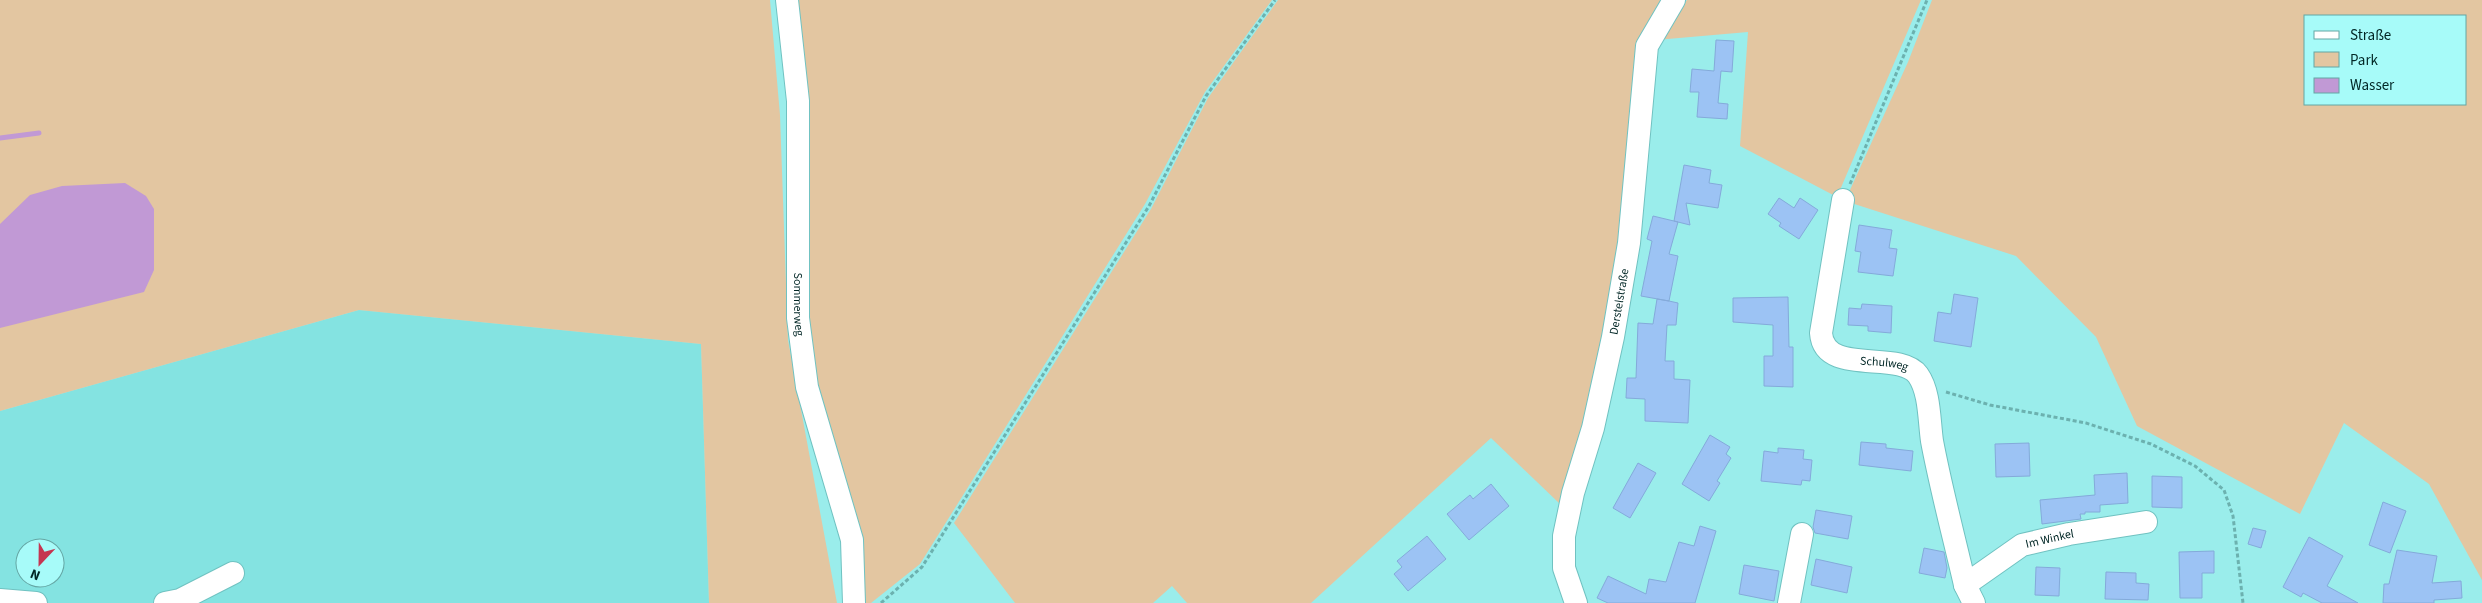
<svg xmlns="http://www.w3.org/2000/svg" width="2482" height="603" font-family="'Source Sans 3',sans-serif">
  <style>
    .built { fill: #84e3e1; fill-rule: evenodd }
    .green { fill: #e3c6a1; fill-rule: evenodd }
    .water { fill: #c199d5 }
    .lines { fill: none; stroke-linecap: round; stroke-linejoin: round }
    .stream { stroke: #c199d5; stroke-width: 5 }
    .building { fill: #9cc3f4; stroke: #84aada }
    .minor-casing { stroke: #70c2c1; stroke-width: 24 }
    .path { stroke: #6cb1af; stroke-width: 3; stroke-dasharray: 4 2.5; stroke-linecap: butt }
    .minor { stroke: #fff; stroke-width: 22 }
    .labels { text-anchor: middle; stroke-width: 5; stroke-linejoin: round; paint-order: stroke }
    .street-label { font-size: 12px; fill: #012625; stroke: #a7fbf9 }
  </style>
  <rect width="100%" height="100%" fill="#9aedeb"/>
  <path class="built" d="M359 310 701 344 709 603H0V411ZM25 548H55V578H25Z"/>
  <path class="green" d="M0 0H770L780 115 788 340 837 603H709L701 344 359 310 0 411Z
    M791 0H1272L1205 92 1145 204 920 564 871 603H857L807 354Z
    M1278 0H1667L1615 264 1598 366 1581 437 1560 504 1491 438 1311 603H1187L1172 586 1153 603H1015L954 523 1151 209 1208 98Z
    M1687 0H1921L1837 197 1740 146 1748 32 1656 40Z
    M1932 0H2482V580L2429 484 2344 423 2300 514 2137 426 2096 337 2016 256 1845 201 1908 62ZM2306 16H2466V104H2306Z"/>
  <path class="water" d="M125 183 146 196 154 209V270L144 292 0 328V224L30 195 62 186Z"/>
  <g class="lines">
    <path class="stream" d="M0 138 39 133"/>
  </g>
  <path class="building" d="M1716 40 1734 41 1732 72 1721 71 1718 103 1728 104 1727 119 1697 117 1699 92H1690L1692 69 1714 71Z
    M1684 165 1711 170 1709 183 1722 185 1718 208 1686 203 1690 225 1674 221Z
    M1779 198 1794 208 1800 198 1818 210 1799 239 1779 226 1781 223 1768 214Z
    M1653 216 1678 222 1669 254 1678 256 1669 301 1678 303 1676 325H1667L1665 361H1674V379L1690 380 1688 423 1645 421V399L1626 398 1627 378H1636L1638 323 1653 324 1657 299 1669 301 1641 296 1652 241 1647 239Z
    M1859 225 1892 230 1889 248 1897 249 1893 276 1858 272 1861 252 1855 251Z
    M1954 294 1978 298 1971 347 1934 341 1938 312 1951 314Z
    M1788 297 1789 347H1793V387L1764 386V356H1773V325L1733 322V298Z
    M1862 304 1892 306 1891 333 1868 331V326L1848 325 1849 308 1861 309Z
    M1710 435 1730 447 1726 454 1731 458 1717 481 1720 483 1709 501 1682 484Z
    M1861 442 1886 444V448L1913 451 1911 471 1859 465Z
    M2029 443 2030 476 1996 477 1995 444Z
    M1778 448 1804 450 1803 459 1812 460 1810 481 1802 480 1801 485 1761 481 1764 451 1778 453Z
    M1638 463 1656 473 1630 518 1613 508Z
    M2127 473 2128 503 2100 505V512H2085V514H2080L2081 519 2042 524 2040 500 2095 495 2094 475Z
    M2152 476 2182 477V508L2152 507Z
    M1491 484 1509 506 1469 540 1447 514 1470 495 1473 499Z
    M2383 502 2406 511 2390 553 2369 545Z
    M1816 510 1852 516 1848 539 1815 533 1813 527Z
    M1700 526 1716 531 1695 603H1608L1597 598 1608 576 1646 594 1649 579 1666 582 1679 542 1694 546Z
    M2253 528 2266 531 2261 548 2248 544Z
    M1427 536 1446 559 1408 591 1394 574 1402 567 1397 561Z
    M2309 537 2343 556 2327 586 2358 603H2322L2303 593 2301 597 2283 587Z
    M1924 548 1944 552 1947 568 1945 578 1919 573Z
    M2397 550 2437 556 2432 583 2461 581 2462 598 2434 600V603H2383L2384 584H2389Z
    M2214 551V573H2202V598H2180L2179 552Z
    M1816 559 1852 567 1847 593 1811 585Z
    M1744 565 1779 571 1774 601 1739 594Z
    M2036 567 2060 568 2059 596 2035 595Z
    M2106 572 2136 573V583L2149 584 2148 600 2105 599Z"/>
  <g class="lines">
    <defs>
      <g id="minor">
        <path id="s1" d="M787 0 798 101V318L807 387 852 540 854 603"/>
        <path id="s2" d="M1843 200 1821 333C1824 377 1899 349 1918 375 1930 392 1929 420 1932 441 1941 489 1954 537 1965 585L1974 603"/>
        <path id="s3" d="M1965 585 2022 545 2069 534 2146 522"/>
        <path d="M0 600 36 603"/>
        <path d="M165 603 180 600 233 573"/>
        <path id="s4" d="M1576 603 1564 568V536L1573 493 1593 428 1613 337 1629 243 1647 46 1674 0"/>
        <path d="M1789 603 1802 534"/>
      </g>
    </defs>
    <use href="#minor" class="minor-casing"/>
    <path class="path" d="M1850 184 1927 0
      M1946 392 1990 405 2086 423 2151 444 2195 466 2224 490 2233 516 2243 603
      M881 603 922 567 1149 206 1206 96 1275 0"/>
    <use href="#minor" class="minor"/>
  </g>
  <g class="labels">
    <g class="street-label">
      <text dy="4" stroke="none"><textPath href="#s4" startOffset="310">Derstelstraße</textPath></text>
      <text dy="4" stroke="none"><textPath href="#s1" startOffset="305">Sommerweg</textPath></text>
      <text dy="4" stroke="none"><textPath href="#s2" startOffset="212">Schulweg</textPath></text>
      <text dy="4" stroke="none"><textPath href="#s3" startOffset="98">Im Winkel</textPath></text>
    </g>
  </g>
  <rect x="2304" y="15" width="162" height="90" fill="#a7fbf9" stroke="#65a6a4"/>
  <rect x="2314" y="31" width="25" height="8" fill="#ffffff" stroke="#65a6a4"/>
  <text x="2350" y="40" font-size="15" fill="#012625">Straße</text>
  <rect x="2314" y="52" width="25" height="15" fill="#e3c6a1" stroke="#65a6a4"/>
  <text x="2350" y="65" font-size="15" fill="#012625">Park</text>
  <rect x="2314" y="78" width="25" height="15" fill="#c199d5" stroke="#65a6a4"/>
  <text x="2350" y="90" font-size="15" fill="#012625">Wasser</text>
  <g transform="translate(40 563) rotate(202)"><circle r="24" fill="#a7fbf9" stroke="#65a6a4"/>
  <path d="M0-4L9 19L0 12L-9 19Z" fill="#c53551"/>
  <text y="-8" font-size="14" font-weight="bold" text-anchor="middle" fill="#012625">N</text>
  </g>
</svg>
